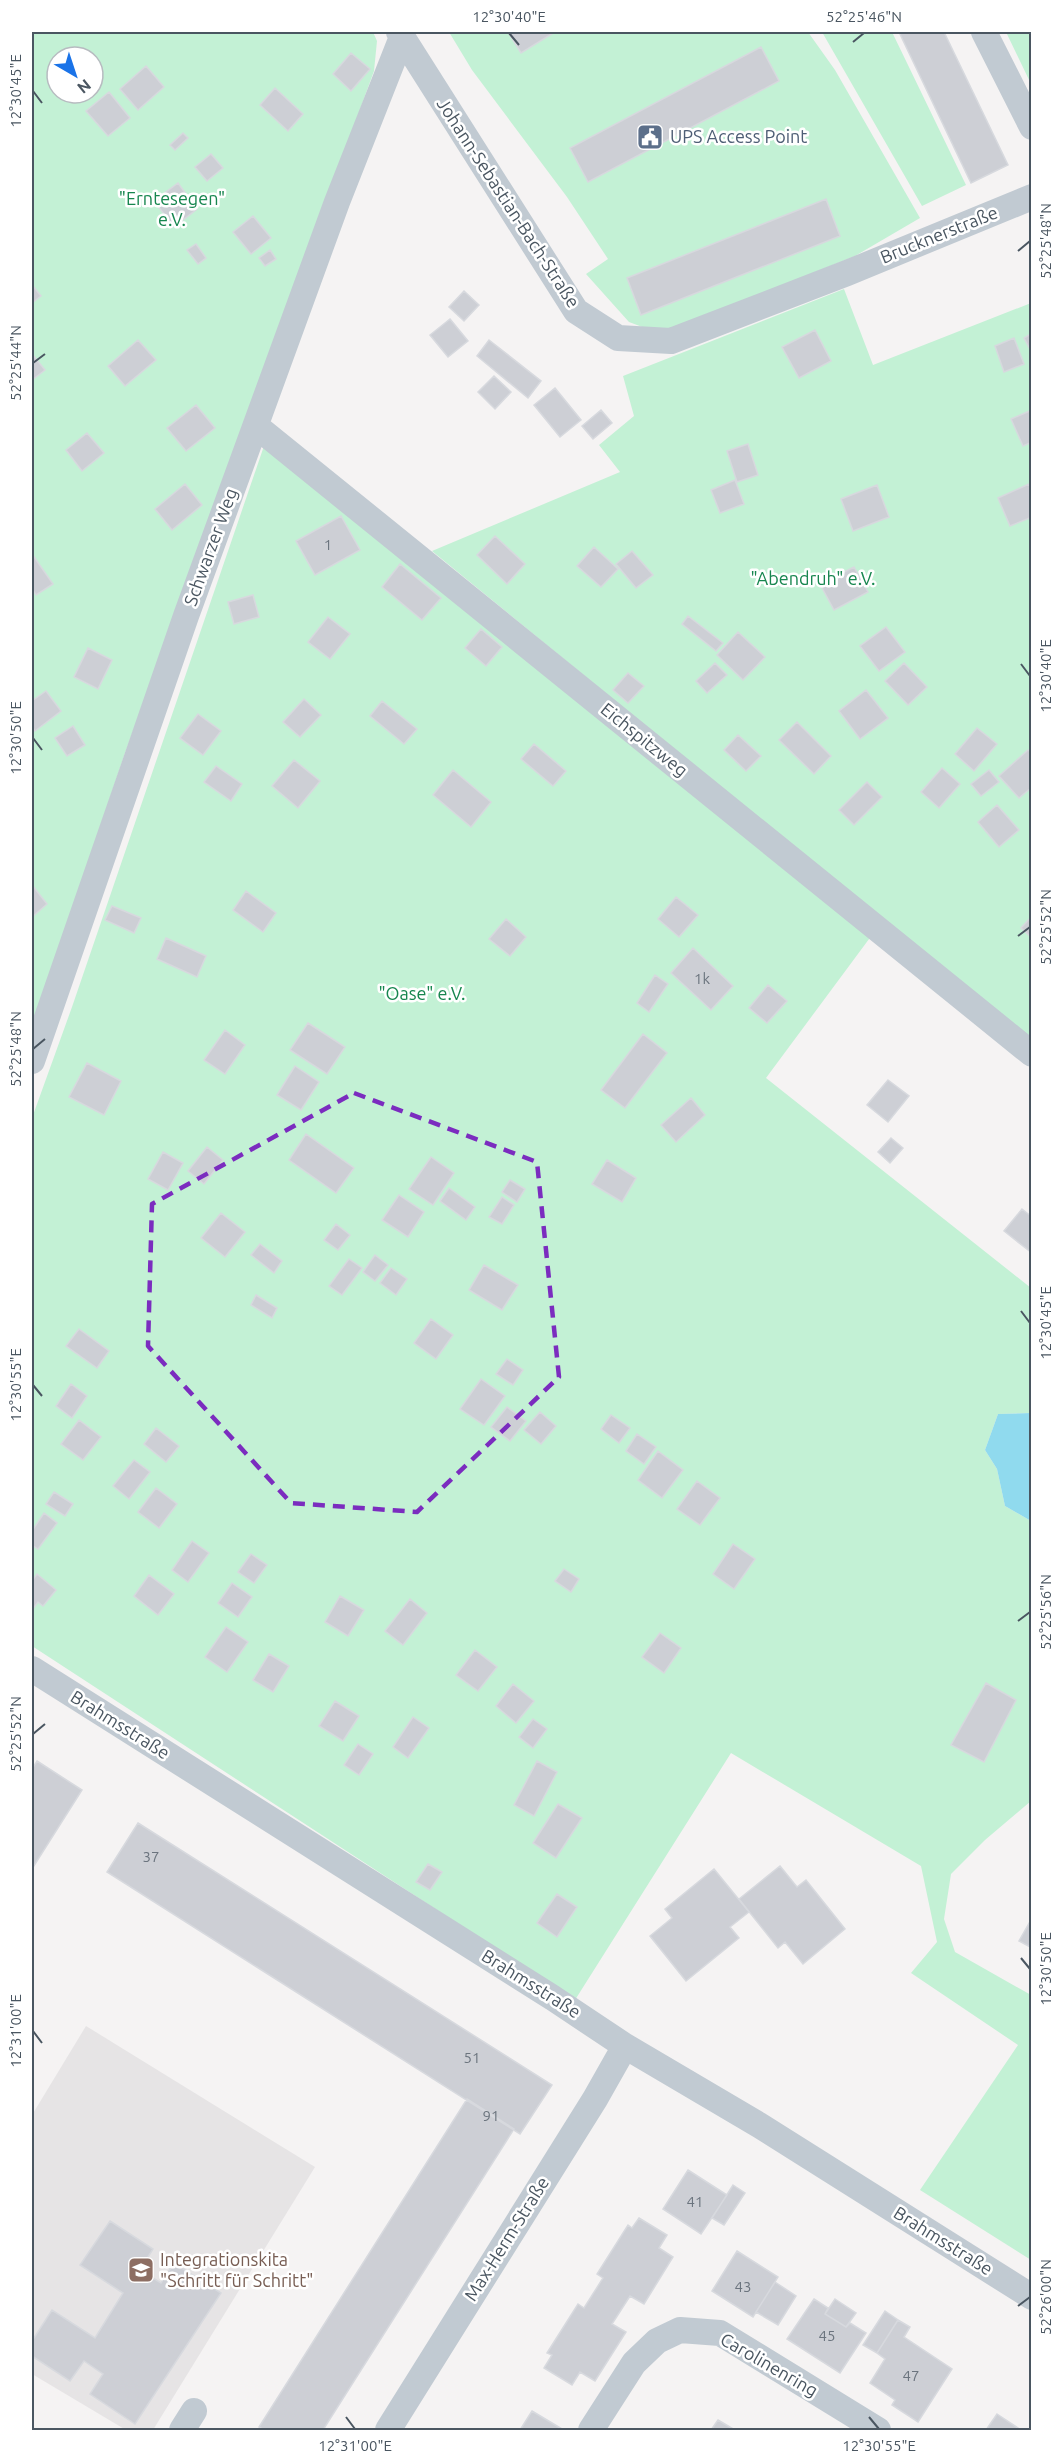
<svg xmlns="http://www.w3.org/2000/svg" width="1063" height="2462" font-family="Ubuntu,sans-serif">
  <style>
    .education { fill: #e6e4e5 }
    .green { fill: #c3f1d5; fill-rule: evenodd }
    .water { fill: #90daee }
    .building { fill: #cdcfd5; stroke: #d7d9de; stroke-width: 1.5 }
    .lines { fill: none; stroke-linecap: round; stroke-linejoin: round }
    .minor { stroke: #c1cad2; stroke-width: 26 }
    .marked { fill: none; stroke: #7b2cbf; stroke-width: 4.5; stroke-dasharray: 12 8; stroke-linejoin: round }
    .ticks { fill: none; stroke: #4a5661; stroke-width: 2 }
    .labels { text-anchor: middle; stroke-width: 5; stroke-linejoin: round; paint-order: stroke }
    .number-label { font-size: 15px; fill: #6b747e }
    .service-label { font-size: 18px; fill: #4e5e75; stroke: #fff; text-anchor: start }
    .park-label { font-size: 18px; fill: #17864f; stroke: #fff }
    .street-label { font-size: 18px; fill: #4a5661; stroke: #fff }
    .education-label { font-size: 18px; fill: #785e54; stroke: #fff; text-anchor: start }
    .neatline { fill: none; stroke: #4a5661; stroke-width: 2 }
    .ticks-label { font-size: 15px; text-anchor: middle; fill: #4a5661 }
  </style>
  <rect width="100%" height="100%" fill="#f5f3f3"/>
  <path class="education" d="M86 2026 315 2167 153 2430H126L32 2374V2115Z"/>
  <path class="green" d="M32 32H373L377 41 374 71 125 753 32 1028ZM57 57H93V93H57Z
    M449 32H808L835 70 920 218 855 256 661 334 629 322 586 274 608 259 567 197 472 70Z
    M822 32H892L966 185 922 206Z
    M1006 32H1031V84Z
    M844 289 873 365 1031 303V1041L432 551 620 472 599 445 634 416 623 376Z
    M265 443 872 935 766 1078 1031 1288V1413L998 1414 985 1450 997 1469 1005 1506 1031 1521V1801L985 1840 951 1874 944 1919 955 1952 1031 1995V2260L920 2190 1018 2045 911 1973 937 1942 921 1866 731 1753 575 2000 32 1646V1118L72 1007Z"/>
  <path class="water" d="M1031 1413H1032L1031 1521 1005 1506 997 1469 985 1450 998 1414Z"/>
  <path class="building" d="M508 32H555L521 53Z
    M899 32H944L1008 165 971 183Z
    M761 47 779 81 588 182 570 148Z
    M351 53 370 69 351 91 333 74Z
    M146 66 164 87 138 110 120 89Z
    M275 88 303 114 288 131 260 105Z
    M109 92 130 118 108 136 86 111Z
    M183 133 188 138 175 150 170 145Z
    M211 154 223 168 207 181 195 167Z
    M178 183 197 209 174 227 154 201Z
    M826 199 840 236 641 315 627 278Z
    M253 216 271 238 251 254 233 232Z
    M196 244 206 258 198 264 187 250Z
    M270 250 276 259 265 266 259 258Z
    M32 285 41 296 32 303Z
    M464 291 479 305 464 321 449 307Z
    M450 319 468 341 448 357 430 335Z
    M815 330 831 361 799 378 782 347Z
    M1032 333V353L1024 338Z
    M1014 338 1024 364 1004 372 995 346Z
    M138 340 156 360 125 386 108 366Z
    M489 340 541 381 528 398 477 356Z
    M32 354 45 370 32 380Z
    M494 376 511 392 495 409 478 392Z
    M555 388 581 420 560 437 534 405Z
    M196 405 215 428 186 451 167 428Z
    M601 410 612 423 593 439 582 426Z
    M1032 410V442L1023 446 1011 419Z
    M87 433 104 453 82 471 66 450Z
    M748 444 758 475 737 482 727 451Z
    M735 480 744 504 720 513 711 490Z
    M185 484 202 505 172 530 155 509Z
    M1029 484 1032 489V517L1010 526 998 498Z
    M877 485 889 517 853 531 841 499Z
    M341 516 360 550 315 575 296 541Z
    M495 536 525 564 507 584 477 555Z
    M594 547 618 569 601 587 577 566Z
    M632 551 653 575 636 588 616 564Z
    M32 554 53 584 36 595 32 588Z
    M400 564 441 598 422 620 382 587Z
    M854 567 868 592 834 610 820 584Z
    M253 595 259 617 234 624 228 602Z
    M688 616 723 643 716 651 682 624Z
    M328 617 350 634 330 659 308 642Z
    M886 627 905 652 879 671 860 646Z
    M481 629 502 647 486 666 465 648Z
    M738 632 765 657 743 680 717 655Z
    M88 648 112 660 98 689 74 677Z
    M715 663 727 675 707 693 696 681Z
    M904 663 927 687 908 705 885 681Z
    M628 673 644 686 628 703 613 690Z
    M866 690 888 718 860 739 839 711Z
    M46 691 61 711 35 731 32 726V701Z
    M304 699 321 715 300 737 283 722Z
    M382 701 417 729 404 744 370 716Z
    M198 714 221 731 203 755 180 738Z
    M797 722 831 756 814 774 779 740Z
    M73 726 85 745 67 756 55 738Z
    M977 728 997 744 974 771 955 754Z
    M738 735 761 756 746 771 724 750Z
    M534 744 566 771 553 786 521 759Z
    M1028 750 1032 753V787L1019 798 999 776Z
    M294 760 320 781 298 808 272 786Z
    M216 766 242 784 231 801 204 782Z
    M942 768 960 784 939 808 921 792Z
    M453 770 491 802 471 827 433 795Z
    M989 770 999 782 981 796 971 784Z
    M867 782 882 797 854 825 839 810Z
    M997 805 1019 830 999 847 978 822Z
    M32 885 47 904 32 917Z
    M246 891 276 913 263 932 233 910Z
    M676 897 698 915 679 937 658 919Z
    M112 906 141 918 134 933 105 920Z
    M1032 916V938L1021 928Z
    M506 919 526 937 510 956 489 939Z
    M166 938 206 956 197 977 157 959Z
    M693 948 733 986 711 1010 671 973Z
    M655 975 668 984 649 1012 637 1003Z
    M768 985 787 1001 767 1023 749 1008Z
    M308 1023 345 1047 327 1074 290 1050Z
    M225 1030 245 1045 225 1074 204 1060Z
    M643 1034 667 1053 625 1108 601 1090Z
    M87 1063 121 1081 104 1115 69 1097Z
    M295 1066 319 1082 301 1110 277 1095Z
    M888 1080 909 1096 888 1122 867 1105Z
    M691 1098 705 1115 676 1142 661 1125Z
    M306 1134 354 1168 336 1193 289 1160Z
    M891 1138 903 1148 890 1163 878 1152Z
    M207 1147 223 1160 204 1184 188 1171Z
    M163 1152 183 1163 168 1190 148 1179Z
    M431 1157 454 1173 433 1205 409 1189Z
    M607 1160 636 1178 622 1202 592 1184Z
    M510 1180 525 1189 517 1202 502 1192Z
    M449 1188 475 1207 466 1220 440 1201Z
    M399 1195 424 1212 408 1237 382 1220Z
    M502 1197 514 1205 502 1224 489 1217Z
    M1022 1209 1032 1217V1253L1004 1231Z
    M221 1213 245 1232 225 1257 201 1238Z
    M336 1224 350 1235 338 1250 324 1240Z
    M260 1244 282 1261 274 1273 251 1255Z
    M375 1255 388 1265 375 1281 363 1272Z
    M349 1259 362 1268 342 1295 329 1286Z
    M484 1265 518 1285 502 1310 469 1290Z
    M391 1268 407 1279 396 1295 380 1283Z
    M256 1295 277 1308 272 1318 251 1305Z
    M431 1319 453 1335 436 1359 414 1343Z
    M79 1329 109 1351 97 1368 66 1346Z
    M507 1359 523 1370 513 1385 496 1374Z
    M481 1379 505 1396 484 1425 460 1409Z
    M71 1384 87 1396 72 1418 56 1406Z
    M507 1407 526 1421 510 1441 491 1427Z
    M540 1412 556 1426 541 1444 524 1430Z
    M611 1415 630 1428 619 1443 601 1429Z
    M79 1420 101 1437 83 1460 61 1444Z
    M156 1428 179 1446 166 1462 144 1444Z
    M637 1434 656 1447 644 1464 626 1451Z
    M658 1451 683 1470 662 1498 638 1480Z
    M134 1460 150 1472 129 1499 113 1486Z
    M697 1481 720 1498 700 1525 677 1509Z
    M156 1488 177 1504 159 1528 138 1512Z
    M54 1492 73 1504 65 1516 46 1504Z
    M44 1513 57 1523 38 1549 32 1545V1531Z
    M192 1541 209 1553 188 1582 172 1570Z
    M733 1544 755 1559 734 1589 713 1574Z
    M251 1554 267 1565 254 1583 238 1572Z
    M564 1569 579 1579 571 1592 555 1581Z
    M37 1574 56 1590 43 1606 38 1602 32 1610V1581Z
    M149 1575 174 1594 158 1615 134 1596Z
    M232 1583 252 1597 238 1617 218 1603Z
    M340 1596 364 1610 348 1636 325 1622Z
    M410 1599 427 1613 403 1645 385 1631Z
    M226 1627 248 1642 227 1672 205 1657Z
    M660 1633 681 1648 664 1673 642 1657Z
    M475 1650 497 1667 478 1691 456 1675Z
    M269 1654 289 1666 273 1692 253 1680Z
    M986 1683 1016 1700 984 1762 951 1745Z
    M513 1684 534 1701 516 1723 496 1706Z
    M335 1701 359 1716 343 1741 319 1726Z
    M413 1717 429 1728 408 1758 393 1747Z
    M533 1719 547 1729 533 1748 519 1737Z
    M358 1744 373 1754 359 1775 344 1765Z
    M37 1761 82 1790 32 1869V1769Z
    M537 1761 557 1772 534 1816 514 1805Z
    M558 1804 582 1818 556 1858 533 1843Z
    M138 1823 552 2085 520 2134 107 1872Z
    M428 1864 442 1872 430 1890 416 1882Z
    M780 1866 797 1887 806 1880 845 1929 803 1964 785 1942 778 1948 739 1899Z
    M714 1869 749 1912 730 1927 739 1938 686 1981 650 1936 672 1918 665 1909Z
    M557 1894 577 1907 557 1937 537 1923Z
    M1032 1918V1948L1019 1941Z
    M467 2099 514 2129 323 2430H264L259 2427Z
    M688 2170 727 2195 701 2234 663 2209Z
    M733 2185 745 2193 724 2225 712 2218Z
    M639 2218 667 2235 659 2248 673 2257 644 2304 630 2296 612 2324 626 2332 595 2381 580 2372 572 2385 544 2368 552 2355 547 2353 578 2304 584 2308 603 2278 597 2274 628 2225 632 2228Z
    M110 2221 153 2249 140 2270 161 2283 174 2263 221 2293 135 2424 90 2394 103 2374 84 2361 70 2381 32 2356V2341L52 2310 95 2338 123 2293 80 2265Z
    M737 2251 778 2277 753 2317 712 2291Z
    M775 2282 796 2296 778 2325 756 2312Z
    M814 2299 828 2308 825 2314 846 2327 850 2323 866 2333 840 2373 787 2339Z
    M835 2299 856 2313 846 2327 825 2314Z
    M885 2311 898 2320 877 2353 863 2345Z
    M898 2320 910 2327 904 2337 952 2369 918 2422 892 2405 895 2400 870 2383 885 2359 877 2353Z
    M532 2411 562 2429 561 2430H520Z
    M997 2414 1021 2430H986Z
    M718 2420 735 2430H711Z"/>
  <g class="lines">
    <path class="minor" d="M399 32 576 311 618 338 671 341 847 273 1032 197
      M984 32 1032 127
      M256 426 1032 1054
      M32 1061 186 616 337 202 402 37
      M32 1669 553 1998 625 2046 759 2125 1032 2297
      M182 2430 194 2411
      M388 2430 595 2099 625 2046
      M591 2430 634 2363 657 2341 680 2330 720 2333 878 2430"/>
  </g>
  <path class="marked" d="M354 1093 537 1162 559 1377 417 1512 291 1503 148 1346 152 1204Z"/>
  <path class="ticks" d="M509 33 519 45M853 42 864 33M33 91 42 103M1018 251 1030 241M33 363 45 354M1021 664 1030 676M33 738 42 750M1018 936 1030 927M33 1049 45 1039M1021 1311 1030 1323M33 1385 42 1396M1018 1621 1030 1612M33 1734 45 1724M1021 1958 1030 1969M33 2031 42 2043M1018 2306 1030 2297M346 2417 355 2429M869 2417 879 2429"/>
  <defs>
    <symbol id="civic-square" viewBox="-11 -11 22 22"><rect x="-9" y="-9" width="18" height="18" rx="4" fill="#5c6f8a" stroke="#fff"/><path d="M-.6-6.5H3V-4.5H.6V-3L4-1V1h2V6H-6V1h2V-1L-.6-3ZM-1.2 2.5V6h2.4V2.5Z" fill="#fff"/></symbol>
    <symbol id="school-square" viewBox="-11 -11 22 22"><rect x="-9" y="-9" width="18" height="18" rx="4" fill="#8d6e63" stroke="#fff"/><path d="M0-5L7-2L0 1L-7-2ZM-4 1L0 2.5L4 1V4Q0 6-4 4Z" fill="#fff"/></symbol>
  </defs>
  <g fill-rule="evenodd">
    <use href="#civic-square" x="635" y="122" width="30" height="30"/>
    <use href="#school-square" x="126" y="2255" width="30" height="30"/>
  </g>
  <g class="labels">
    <g class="number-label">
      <text x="328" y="550">1</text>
      <text x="702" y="984">1k</text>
      <text x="151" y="1862">37</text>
      <text x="472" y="2063">51</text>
      <text x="491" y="2121">91</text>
      <text x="695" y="2207">41</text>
      <text x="743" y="2292">43</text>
      <text x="827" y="2341">45</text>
      <text x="911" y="2381">47</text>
    </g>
    <g class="service-label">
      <text x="670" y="143">UPS Access Point</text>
    </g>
    <g class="park-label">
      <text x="172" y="205">"Erntesegen"<tspan x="172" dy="21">e.V.</tspan></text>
      <text x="813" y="585">"Abendruh" e.V.</text>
      <text x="422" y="1000">"Oase" e.V.</text>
    </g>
    <g class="street-label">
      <text transform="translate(508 203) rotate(57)" y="6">Johann-Sebastian-Bach-Straße</text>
      <text transform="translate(939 235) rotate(-22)" y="6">Brucknerstraße</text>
      <text transform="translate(211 547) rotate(-70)" y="6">Schwarzer Weg</text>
      <text transform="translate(644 740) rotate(39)" y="6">Eichspitzweg</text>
      <text transform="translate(120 1725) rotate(32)" y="6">Brahmsstraße</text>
      <text transform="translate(531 1984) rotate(32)" y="6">Brahmsstraße</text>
      <text transform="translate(507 2239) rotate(-58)" y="6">Max-Herm-Straße</text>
      <text transform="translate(943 2241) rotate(32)" y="6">Brahmsstraße</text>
      <text transform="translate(769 2365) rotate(30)" y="6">Carolinenring</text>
    </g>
    <g class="education-label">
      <text x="160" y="2266">Integrationskita<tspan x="160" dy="21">"Schritt für Schritt"</tspan></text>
    </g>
  </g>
  <rect width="1063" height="2462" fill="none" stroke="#ffffff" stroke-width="66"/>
  <g transform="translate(75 75) rotate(141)"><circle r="28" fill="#ffffff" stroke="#b7bbc0" stroke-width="1.5"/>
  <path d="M0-4.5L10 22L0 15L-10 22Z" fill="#1a73e8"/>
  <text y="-9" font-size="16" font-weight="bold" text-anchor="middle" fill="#4a5661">N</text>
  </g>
  <rect x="33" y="33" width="997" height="2396" class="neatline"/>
  <g class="ticks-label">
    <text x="509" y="22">12°30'40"E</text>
    <text x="864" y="22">52°25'46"N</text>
    <text transform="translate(16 91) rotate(-90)" y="5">12°30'45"E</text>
    <text transform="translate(1046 241) rotate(-90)" y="5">52°25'48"N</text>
    <text transform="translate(16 363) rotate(-90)" y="5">52°25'44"N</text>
    <text transform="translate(1046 676) rotate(-90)" y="5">12°30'40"E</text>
    <text transform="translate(16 738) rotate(-90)" y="5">12°30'50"E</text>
    <text transform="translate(1046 927) rotate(-90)" y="5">52°25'52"N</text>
    <text transform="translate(16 1049) rotate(-90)" y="5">52°25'48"N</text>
    <text transform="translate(1046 1323) rotate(-90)" y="5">12°30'45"E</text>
    <text transform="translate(16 1385) rotate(-90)" y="5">12°30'55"E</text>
    <text transform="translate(1046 1612) rotate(-90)" y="5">52°25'56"N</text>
    <text transform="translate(16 1734) rotate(-90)" y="5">52°25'52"N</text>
    <text transform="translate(1046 1969) rotate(-90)" y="5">12°30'50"E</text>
    <text transform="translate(16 2031) rotate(-90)" y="5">12°31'00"E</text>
    <text transform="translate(1046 2297) rotate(-90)" y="5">52°26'00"N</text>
    <text x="355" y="2451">12°31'00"E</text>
    <text x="879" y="2451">12°30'55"E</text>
  </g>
</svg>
